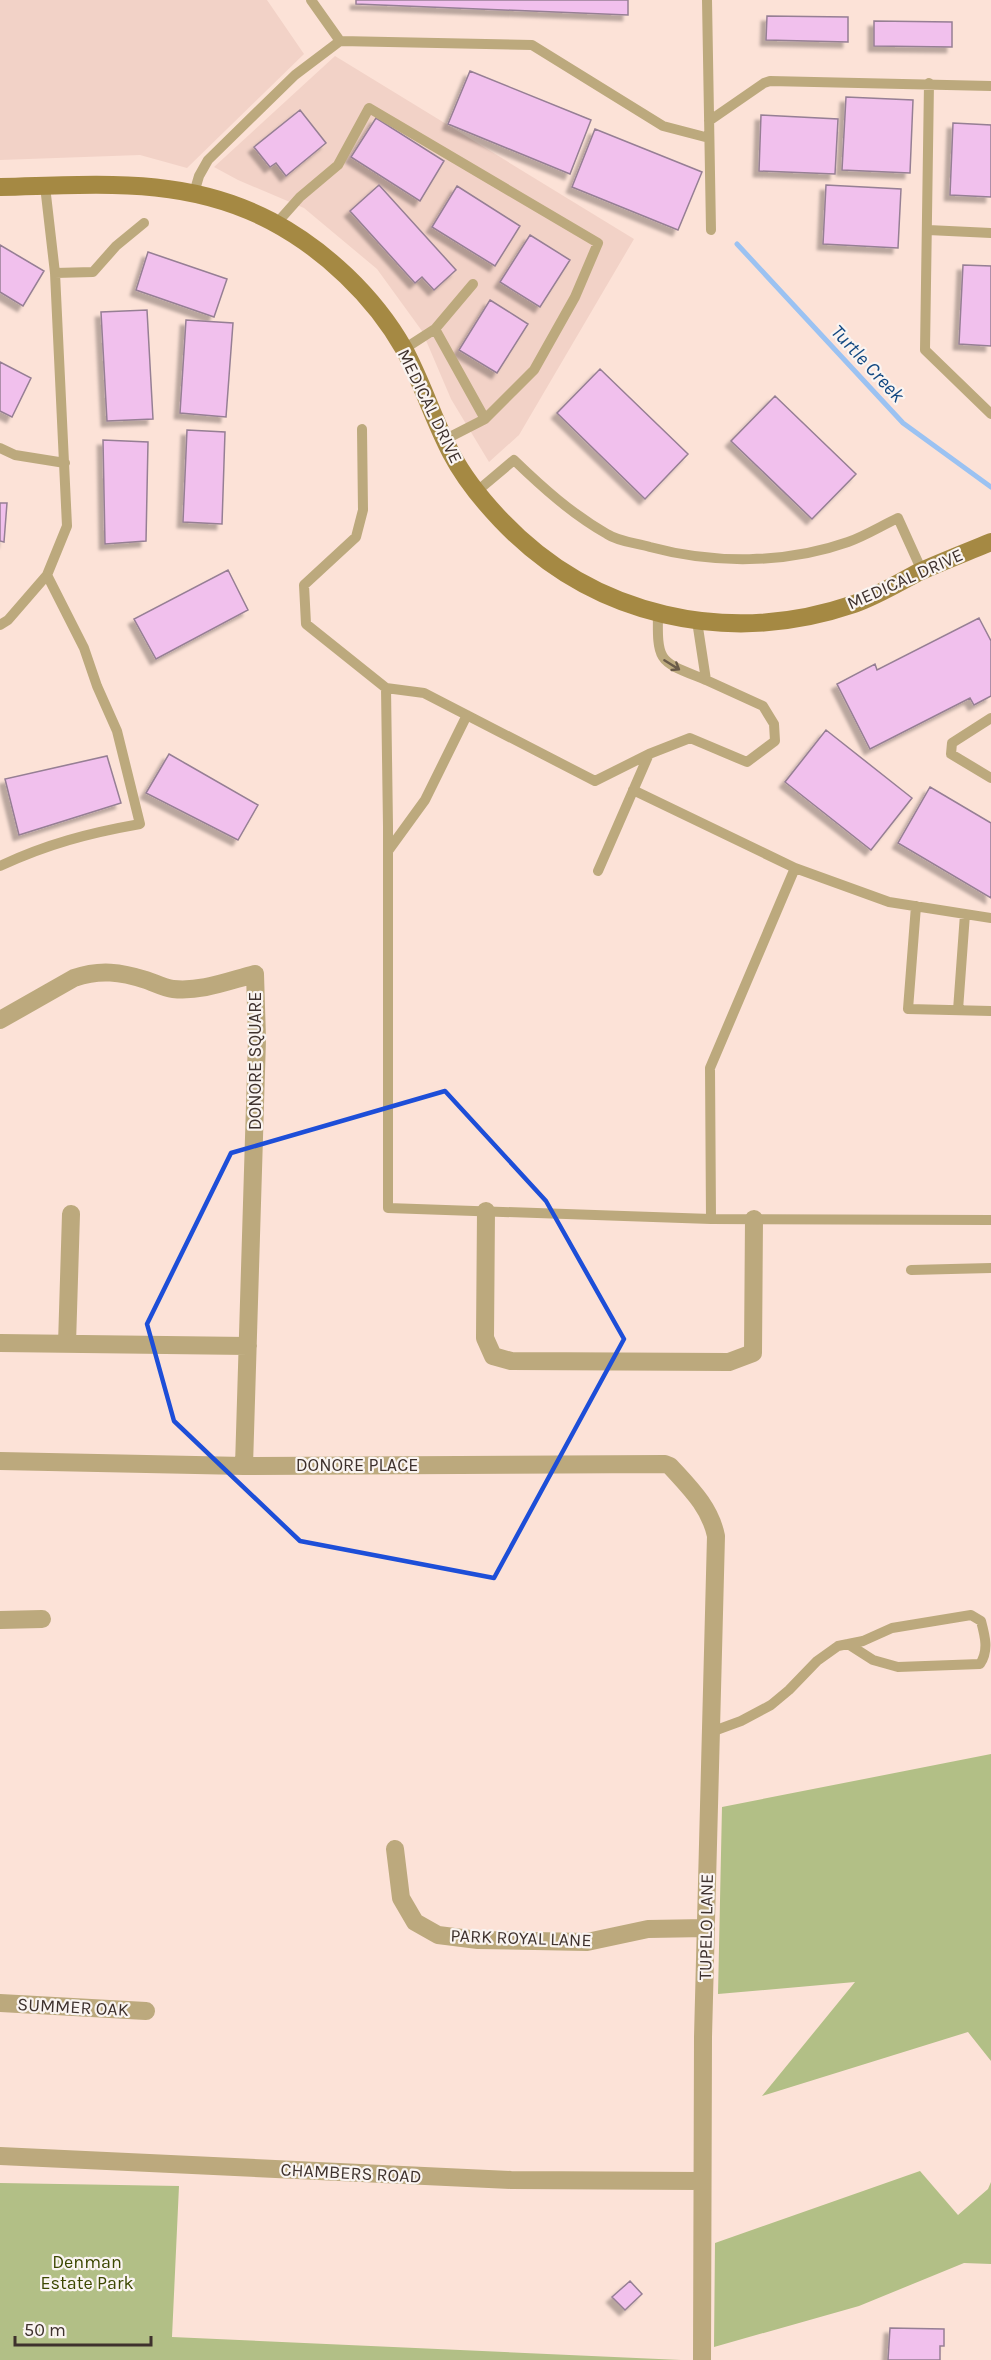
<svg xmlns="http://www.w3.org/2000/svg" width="991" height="2360" font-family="Karla,sans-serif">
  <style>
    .built { fill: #f2d2c7 }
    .green { fill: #b2bf86 }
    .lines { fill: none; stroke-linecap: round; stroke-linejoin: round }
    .stream { stroke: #9bc2f2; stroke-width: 5 }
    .building { fill: #f1c0ed; stroke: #967f94; stroke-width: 1.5; filter: url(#shadow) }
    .lane { stroke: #bca97d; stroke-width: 10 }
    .street { stroke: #bca97d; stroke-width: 18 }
    .secondary { stroke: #a58943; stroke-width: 18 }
    .oneway { stroke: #6a5b49 }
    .marked { fill: none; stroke: #1d4ed8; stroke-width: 4.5; stroke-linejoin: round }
    .labels { text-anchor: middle; stroke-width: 4.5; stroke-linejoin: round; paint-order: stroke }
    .street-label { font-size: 18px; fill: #3e312d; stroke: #faf4f1 }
    .park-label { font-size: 18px; fill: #3c4700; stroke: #faf4f1 }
    .water-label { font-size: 20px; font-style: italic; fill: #134982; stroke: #faf4f1 }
  </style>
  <defs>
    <filter id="shadow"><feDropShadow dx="-5.5" dy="5.5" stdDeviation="1.5" flood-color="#0004"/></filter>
  </defs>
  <rect width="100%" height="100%" fill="#fce2d7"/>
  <path class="built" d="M0 0H267L304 54 187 168 140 155 0 160Z
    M335 56 634 239 519 435 489 462 451 399 422 331 377 269 304 208 238 180 214 167Z"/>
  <path class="green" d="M991 1754V2061L968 2032 762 2096 855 1982 718 1994 722 1807Z
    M920 2171 958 2215 988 2189 991 2182V2264L964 2263 859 2306 714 2347 715 2243Z
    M0 2183 179 2186 172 2337 681 2360H0Z"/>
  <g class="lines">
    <path class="stream" d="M737 244 903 423 991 487"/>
  </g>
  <path class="building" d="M356 0H628V15L356 4Z
    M767 16 848 17V42L766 40Z
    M874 21 952 22V47L874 46Z
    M470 71 591 120 570 174 448 124Z
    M846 97 913 100 910 173 842 170Z
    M300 110 326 143 286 176 276 163 270 167 254 147Z
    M761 115 838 119 835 174 759 171Z
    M376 118 444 161 420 201 351 157Z
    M953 123 991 125V197L950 195Z
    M595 129 702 172 678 230 572 187Z
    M379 185 456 270 434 290 422 277 415 283 350 211Z
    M826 185 901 189 898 248 823 244Z
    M457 186 520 226 495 266 432 227Z
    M530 235 570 260 540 307 500 282Z
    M0 245 44 271 23 306 0 292Z
    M148 252 227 279 214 317 136 290Z
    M963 265 991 266V346L959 344Z
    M490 300 528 324 497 373 459 350Z
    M147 310 153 419 107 421 101 312Z
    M186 320 233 323 226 417 180 413Z
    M0 362 31 378 12 417 0 411Z
    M600 369 688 454 645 499 557 413Z
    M775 396 856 474 812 519 731 441Z
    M187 430 225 432 222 524 183 522Z
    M103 440 148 442 146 541 105 544Z
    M0 503H7L4 542 0 541Z
    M228 570 248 610 156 659 134 619Z
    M979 618 991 641V696L974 705 970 698 870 749 837 684 875 664 877 670Z
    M826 730 912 798 871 850 785 782Z
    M169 754 258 805 238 840 146 793Z
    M107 756 121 803 19 835 5 779Z
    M930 787 991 823V898L898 843Z
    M630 2281 642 2294 625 2310 612 2297Z
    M890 2328 944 2329V2346H940V2360H888Z"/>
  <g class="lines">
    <path class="lane" d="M311 0 340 41 532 45 663 126 709 138
      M707 0 711 230
      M929 83 925 350 991 414
      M709 121 764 83 770 81 991 86
      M45 186 55 273
      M194 193 199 176 208 160 295 75 340 41
      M276 224 300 197 338 165 369 108 598 243 575 297 534 370 485 419 444 440
      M928 230 991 233
      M435 329 485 419
      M404 349 435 329 473 284
      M362 429 363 510 356 537 304 585 306 624 386 688 388 826V1208L711 1219 991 1220
      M0 448 15 455 65 463
      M476 492 514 460C543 488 572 514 607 534 619 542 637 543 650 547 713 564 786 564 848 542 865 536 881 526 898 518L922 571
      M658 612C657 664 659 661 706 680L697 621
      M0 625 8 620 47 575 67 526 55 273 93 272 116 246 144 223
      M386 688 424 693 595 781 649 754 690 738 747 762 775 741 774 724 763 706 706 680
      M991 718 952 743 951 754 991 778
      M633 790 795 868
      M388 851 425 800 467 715
      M0 866C47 844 89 833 140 824L117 731 97 686 84 648 47 575
      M598 871 649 754
      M916 906 908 1009 991 1011
      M958 1010 965 914
      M711 1219 710 1068 795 868 889 902 991 918
      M911 1270 991 1268
      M711 1732 741 1721 771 1705 789 1690 817 1661 838 1646 863 1641 892 1628 971 1615 981 1621C985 1636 989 1651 980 1664L898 1667 873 1660 848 1644"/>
    <path class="street" d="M0 1020 74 978C100 969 121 972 146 980 155 983 164 988 173 989 201 992 228 981 255 974L257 1039 244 1466
      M486 1211 485 1338 493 1356 511 1361 729 1362 753 1353 754 1219
      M0 1343 248 1346
      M67 1344 71 1214
      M0 1461 244 1466 665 1464 670 1466C690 1488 710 1507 716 1536L703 2037 702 2360
      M0 1620 42 1619
      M395 1849 401 1898 415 1922 438 1935 478 1940 587 1942 648 1929 706 1928
      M0 2003 146 2011
      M0 2156 511 2180 702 2181"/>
    <path class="secondary" d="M0 187C95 185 184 175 271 221 324 249 374 296 404 349 422 382 433 419 451 453 464 478 481 499 501 520 593 617 728 647 854 604 877 596 898 583 919 572 943 561 967 552 991 542"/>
  </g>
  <defs><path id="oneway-shaft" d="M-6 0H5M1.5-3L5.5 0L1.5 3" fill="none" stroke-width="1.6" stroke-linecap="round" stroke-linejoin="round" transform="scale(1.5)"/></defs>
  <use class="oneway" href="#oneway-shaft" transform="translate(672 665) rotate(32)"/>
  <path class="marked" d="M445 1091 546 1201 624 1339 494 1578 300 1541 174 1421 147 1324 231 1153Z"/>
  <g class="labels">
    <g class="street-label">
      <text transform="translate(430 406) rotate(64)" y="6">MEDICAL DRIVE</text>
      <text transform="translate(905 579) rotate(-24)" y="6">MEDICAL DRIVE</text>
      <text transform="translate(255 1061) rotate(-90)" y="6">DONORE SQUARE</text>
      <text x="357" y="1471">DONORE PLACE</text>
      <text transform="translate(706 1927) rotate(-89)" y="6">TUPELO LANE</text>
      <text transform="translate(521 1938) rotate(2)" y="6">PARK ROYAL LANE</text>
      <text transform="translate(73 2007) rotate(3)" y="6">SUMMER OAK</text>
      <text transform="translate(351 2173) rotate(3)" y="6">CHAMBERS ROAD</text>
    </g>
    <g class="park-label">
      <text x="87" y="2268">Denman<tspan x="87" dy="21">Estate Park</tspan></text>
    </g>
    <g class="water-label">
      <text transform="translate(868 363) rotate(47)" y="7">Turtle Creek</text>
    </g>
  </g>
  <path d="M15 2336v9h136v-9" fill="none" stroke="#3e312d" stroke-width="3"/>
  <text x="24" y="2336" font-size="18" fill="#3e312d" stroke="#faf4f1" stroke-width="4.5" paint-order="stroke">50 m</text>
</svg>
